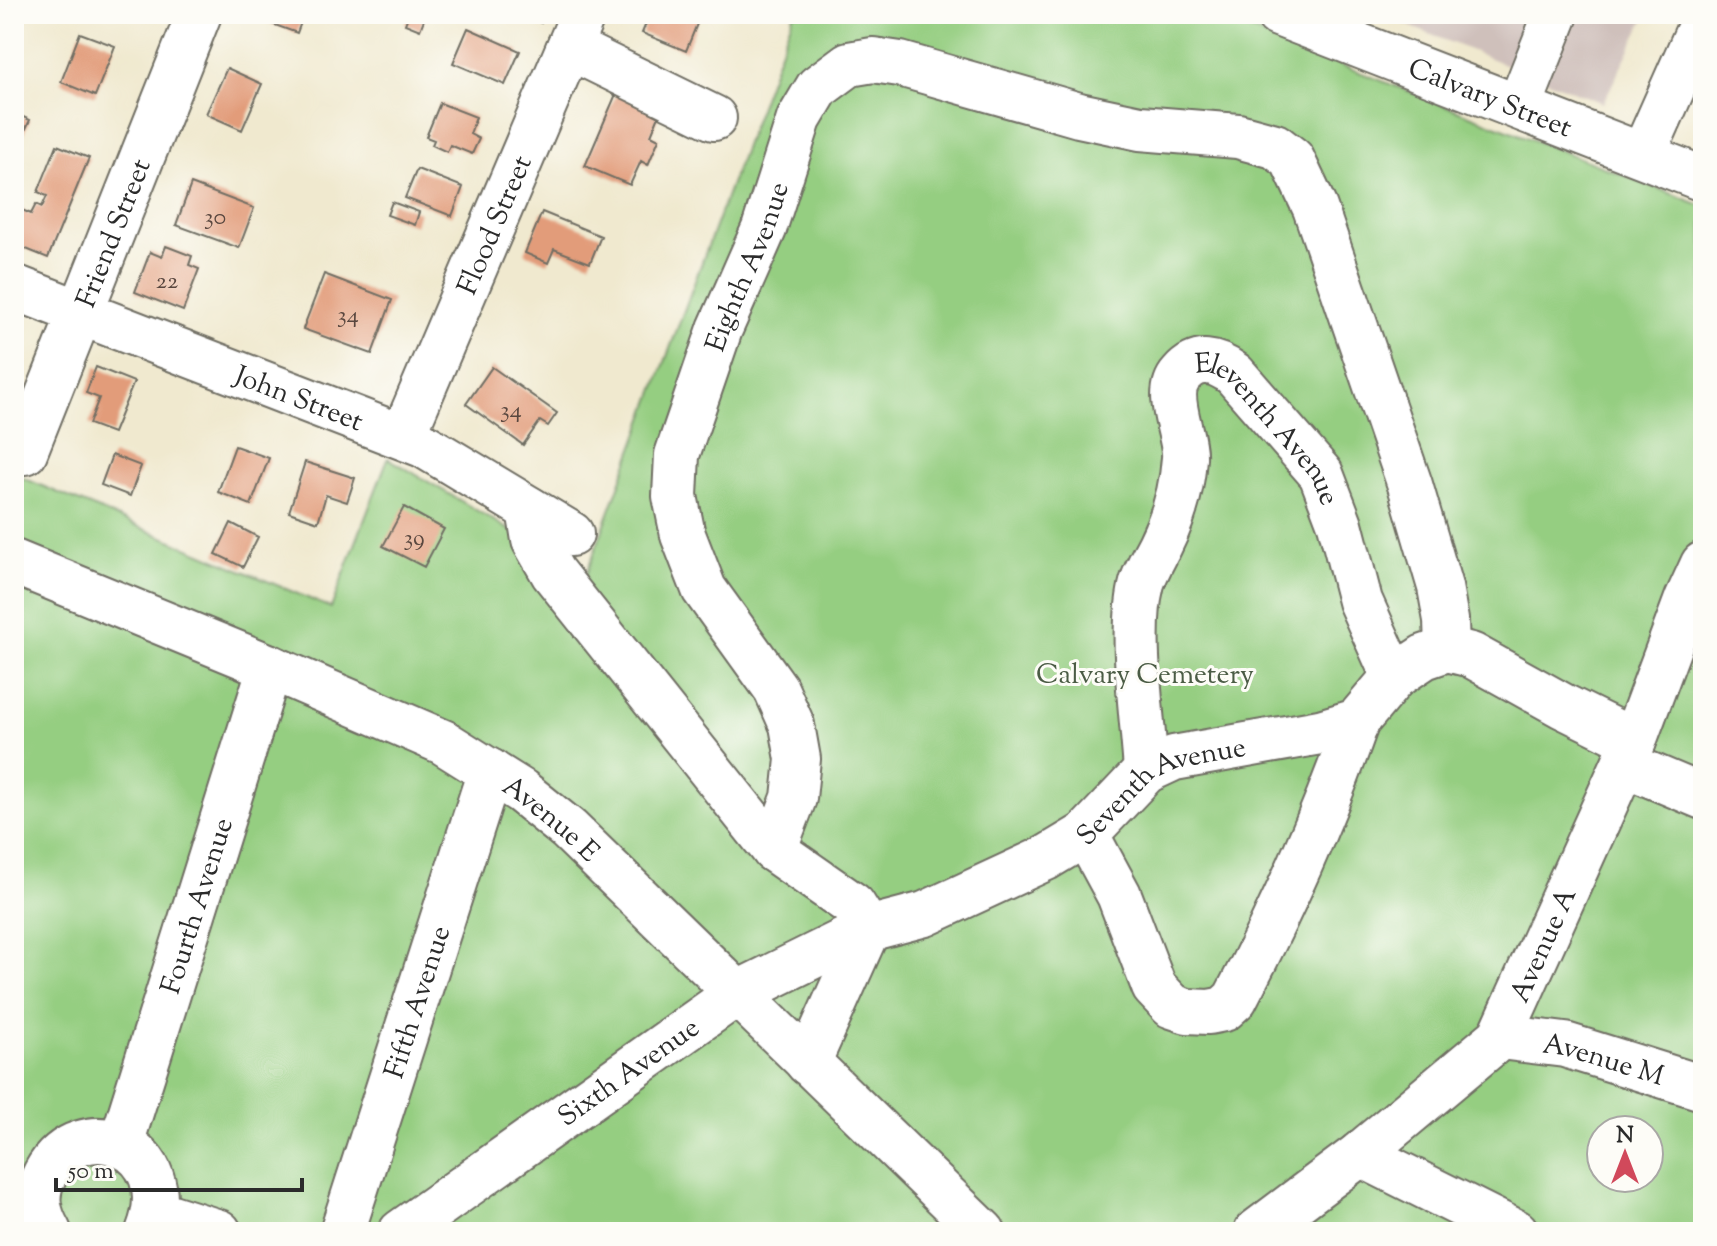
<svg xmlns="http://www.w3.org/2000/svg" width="1717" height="1246" font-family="'Sorts Mill Goudy',serif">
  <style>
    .industrial { fill: #cfc0bb }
    .green { fill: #95ce81; stroke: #607c56; stroke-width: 2; fill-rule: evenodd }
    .building { fill: #e29c7a }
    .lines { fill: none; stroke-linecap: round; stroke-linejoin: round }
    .minor-casing { stroke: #706e64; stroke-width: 48 }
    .minor { stroke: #fff; stroke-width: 44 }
    .labels { text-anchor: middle; stroke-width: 6; stroke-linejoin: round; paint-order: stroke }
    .number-label { font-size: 24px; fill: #59473f }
    .street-label { font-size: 28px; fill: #2b2b2b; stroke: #fdfcf7 }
    .park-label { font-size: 28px; fill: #4b5c45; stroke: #fdfcf7 }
  </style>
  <rect width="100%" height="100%" fill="#fdfcf7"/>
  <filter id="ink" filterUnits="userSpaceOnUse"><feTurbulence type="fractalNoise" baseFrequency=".0125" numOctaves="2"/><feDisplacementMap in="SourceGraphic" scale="16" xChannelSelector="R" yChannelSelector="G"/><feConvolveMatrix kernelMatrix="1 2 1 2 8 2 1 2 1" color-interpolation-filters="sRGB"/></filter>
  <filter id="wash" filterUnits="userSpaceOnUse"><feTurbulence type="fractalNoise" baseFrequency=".006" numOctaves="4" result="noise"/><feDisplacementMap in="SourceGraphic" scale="32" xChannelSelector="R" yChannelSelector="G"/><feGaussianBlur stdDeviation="1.8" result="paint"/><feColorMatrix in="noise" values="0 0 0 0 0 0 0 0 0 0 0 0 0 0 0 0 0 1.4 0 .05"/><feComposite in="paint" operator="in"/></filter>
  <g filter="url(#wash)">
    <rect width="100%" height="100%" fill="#f0e9cf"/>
    <path class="industrial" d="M1379 14H1647L1603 103Z"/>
    <path class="green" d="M794 14H1210L1703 206V1232H14V474L331 608 388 458 586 575ZM1601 1130H1649V1178H1601Z"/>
    <g id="blocks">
      <path class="building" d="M263 14H304L297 33 261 20Z
        M409 14H426L420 30 405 24Z
        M519 14H545L541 23Z
        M650 14H701L686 51 642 33Z
        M468 28 520 51 505 85 453 63Z
        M80 33 115 46 95 96 61 82Z
        M227 68 262 84 242 130 206 114Z
        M616 94 660 113 651 135 659 139 648 165 641 161 630 185 585 166Z
        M440 103 476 117 470 134 479 139 472 154 450 145 447 152 432 145 434 140 426 137Z
        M14 113 30 120 14 154Z
        M57 145 89 158 48 258 14 244V224L20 209 31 214 36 204 42 207 47 196 38 192Z
        M417 169 463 187 452 216 405 198Z
        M191 184 254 208 239 248 176 225Z
        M392 202 419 212 415 225 387 215Z
        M542 212 601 236 590 263 554 249 548 263 525 253Z
        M166 246 192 256 189 265 199 269 183 311 135 292 150 252 162 257Z
        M324 274 392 300 372 354 303 329Z
        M96 367 134 382 113 433 89 424 99 398 86 393Z
        M492 367 557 413 548 426 540 421 523 445 466 404Z
        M235 446 269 458 251 505 218 492Z
        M112 455 141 466 130 496 101 485Z
        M305 462 355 478 347 502 326 495 318 522 289 512Z
        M404 507 444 529 424 567 383 546Z
        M231 523 258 537 243 567 216 554Z"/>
    </g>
  </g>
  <g filter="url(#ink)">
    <use href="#blocks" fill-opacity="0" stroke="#706e64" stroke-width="2"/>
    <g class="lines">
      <defs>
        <g id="minor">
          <path id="s1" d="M1278 14 1703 179"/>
          <path d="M569 47 714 118"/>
          <path d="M1519 107 1556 14"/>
          <path d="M1643 155 1703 20"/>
          <path id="s2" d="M14 287 423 445 571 534"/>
          <path id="s3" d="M403 436 583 14"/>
          <path id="s4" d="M25 452 199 14"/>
          <path d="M529 509 534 540 553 573 774 850 853 905 868 929"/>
          <path id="s5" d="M14 562 270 667 443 742 521 791 568 829 983 1232"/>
          <path d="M1624 764 1703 797"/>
          <path id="s6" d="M1146 771C1143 719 1129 632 1142 583 1146 570 1154 557 1160 545 1174 517 1182 489 1184 458 1186 435 1163 395 1181 375 1198 355 1216 361 1234 374L1321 474 1340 524 1360 601 1394 677"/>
          <path d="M1086 834 1119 895 1154 987 1172 1006 1187 1011 1209 1012 1224 1009 1235 999C1283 908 1323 818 1357 721"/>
          <path id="s7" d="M774 850 794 798 798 759 792 725 776 689 704 589 683 535 675 496 677 455 720 329 764 229 799 119 818 87 849 64 873 60 900 64 1079 115 1140 128 1238 136 1275 146 1292 159 1315 208 1410 485 1440 587 1446 620 1447 649"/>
          <path id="s8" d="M1500 1037 1565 1045 1703 1088"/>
          <path d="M808 1063 868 929"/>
          <path id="s9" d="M121 1144 270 667"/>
          <path d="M1360 1154 1516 1232"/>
          <path d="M156 1212 219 1232"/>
          <path d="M49 1232C38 1213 34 1194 45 1174 81 1107 182 1146 148 1232"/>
          <path id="s10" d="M342 1232 490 771"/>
          <path id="s11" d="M401 1232 736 994 868 929 925 914 1046 858 1086 834 1146 771 1174 758 1320 732 1357 721 1394 677 1424 657 1447 649 1471 655 1563 706 1634 741"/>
          <path id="s12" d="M1256 1232 1360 1154 1500 1037 1634 741 1687 599 1703 564"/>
        </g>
      </defs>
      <use href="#minor" class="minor-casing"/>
      <use href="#minor" class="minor"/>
    </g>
  </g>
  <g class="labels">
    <g class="number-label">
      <text x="215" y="224">30</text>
      <text x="167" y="288">22</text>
      <text x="348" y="322">34</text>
      <text x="511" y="417">34</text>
      <text x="414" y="545">39</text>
    </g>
    <g class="street-label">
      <text dy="10" stroke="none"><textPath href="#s1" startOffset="228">Calvary Street</textPath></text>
      <text dy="10" stroke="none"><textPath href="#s3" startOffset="230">Flood Street</textPath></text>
      <text dy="10" stroke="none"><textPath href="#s4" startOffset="236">Friend Street</textPath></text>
      <text dy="10" stroke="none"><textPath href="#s7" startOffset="632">Eighth Avenue</textPath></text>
      <text dy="10" stroke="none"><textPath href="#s2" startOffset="306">John Street</textPath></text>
      <text dy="10" stroke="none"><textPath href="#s6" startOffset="528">Eleventh Avenue</textPath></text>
      <text dy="10" stroke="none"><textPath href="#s11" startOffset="888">Seventh Avenue</textPath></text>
      <text dy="10" stroke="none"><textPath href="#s5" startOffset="598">Avenue E</textPath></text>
      <text dy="10" stroke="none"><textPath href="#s9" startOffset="250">Fourth Avenue</textPath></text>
      <text dy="10" stroke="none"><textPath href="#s12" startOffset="414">Avenue A</textPath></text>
      <text dy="10" stroke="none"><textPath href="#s10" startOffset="242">Fifth Avenue</textPath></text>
      <text dy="10" stroke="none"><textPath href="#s8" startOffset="106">Avenue M</textPath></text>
      <text dy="10" stroke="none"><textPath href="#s11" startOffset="278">Sixth Avenue</textPath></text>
    </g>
    <g class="park-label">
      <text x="1145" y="683">Calvary Cemetery</text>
    </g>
  </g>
  <rect width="1717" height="1246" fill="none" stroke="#fdfcf7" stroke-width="48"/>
  <g transform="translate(1625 1154)"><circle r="38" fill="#fdfcf7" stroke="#a9a8a5" stroke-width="2"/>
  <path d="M0-6L14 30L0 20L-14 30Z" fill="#d1495b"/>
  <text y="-12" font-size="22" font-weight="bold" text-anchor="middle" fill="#2b2b2b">N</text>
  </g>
  <path d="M56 1178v12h246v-12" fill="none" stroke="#2b2b2b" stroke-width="4"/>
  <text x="68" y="1178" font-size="24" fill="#2b2b2b" stroke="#fdfcf7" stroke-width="6" paint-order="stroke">50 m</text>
</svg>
